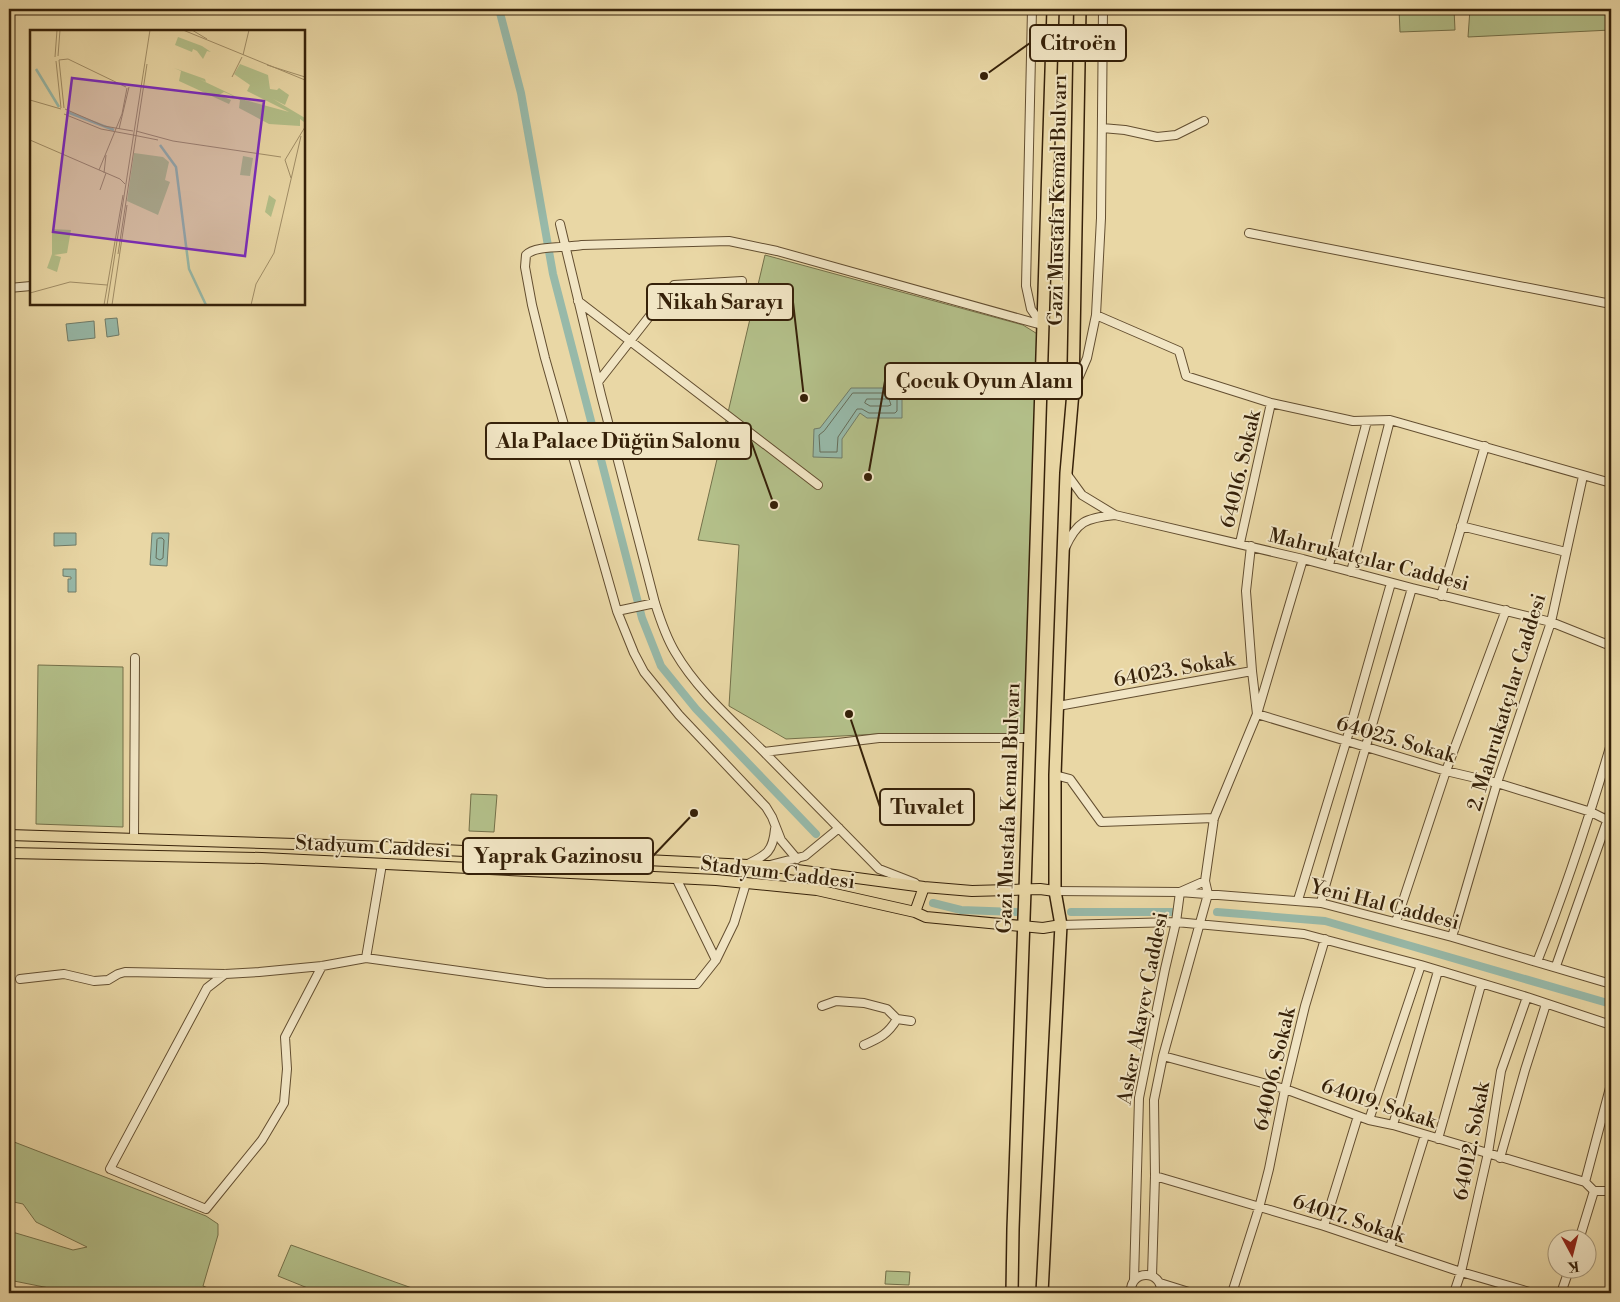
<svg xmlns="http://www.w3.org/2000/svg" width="1620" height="1302" font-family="'Libre Bodoni',serif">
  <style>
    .green { fill: #b3bf89; stroke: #747049 }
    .water { fill: #97b9a9; stroke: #707c69 }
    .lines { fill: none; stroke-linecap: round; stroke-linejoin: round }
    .shore { stroke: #666d59; stroke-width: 1 }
    .canal { stroke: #97b9a9; stroke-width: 8 }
    .minor-casing { stroke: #634e30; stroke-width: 10 }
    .major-casing { stroke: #362109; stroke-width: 12 }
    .highway-casing { stroke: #362109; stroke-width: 14 }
    .minor { stroke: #f1e5c4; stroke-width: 8 }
    .major { stroke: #e9d7a5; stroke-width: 10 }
    .highway { stroke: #e9d7a5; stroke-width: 11 }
    .labels { text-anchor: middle; stroke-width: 4; stroke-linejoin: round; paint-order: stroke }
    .street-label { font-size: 20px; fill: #362109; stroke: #f1e5c4 }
    .inset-river { fill: none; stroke: #97b9a9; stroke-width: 2.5 }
    .inset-road { fill: none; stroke: #a18e67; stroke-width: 1 }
    .view { fill: #7b2cbf; fill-opacity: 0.15; stroke: #7b2cbf; stroke-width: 2.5 }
    .inset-edge { fill: none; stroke: #362109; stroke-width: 2.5 }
    .leader { fill: none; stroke: #362109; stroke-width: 2 }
    .callout-dot { fill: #362109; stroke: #f1e5c4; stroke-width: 2 }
    .callout { fill: #f1e5c4; stroke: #362109; stroke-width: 2 }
    .callout-label { font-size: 21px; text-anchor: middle; font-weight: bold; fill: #362109 }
  </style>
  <rect width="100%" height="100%" fill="#e9d7a5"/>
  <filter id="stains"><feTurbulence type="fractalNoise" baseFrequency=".004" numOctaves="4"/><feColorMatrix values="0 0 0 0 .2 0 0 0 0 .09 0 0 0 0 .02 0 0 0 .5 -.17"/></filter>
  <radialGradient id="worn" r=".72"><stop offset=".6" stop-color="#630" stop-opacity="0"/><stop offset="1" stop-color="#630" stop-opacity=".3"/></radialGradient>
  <path class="green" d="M1399 9H1454L1455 30 1400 32Z
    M1470 9H1611V30L1468 37Z
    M765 255 1023 325 1039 335 1029 738 878 734 786 739 729 706 739 545 698 540Z
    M38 665 123 667V827L36 824Z
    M471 794 497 795 494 832 469 831Z
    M9 1140 206 1216 218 1224V1235L203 1286 220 1293H74L9 1280V1231L73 1250 87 1247 36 1222 23 1204 9 1201Z
    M291 1245 426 1293H320L278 1276Z
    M886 1271 910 1272 909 1285 885 1284Z"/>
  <path class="water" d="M117 318 119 335 107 337 105 319Z
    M94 321 95 338 68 341 66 324Z
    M851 388H902V418H867L860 413 842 439V458L813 457 814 429 820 428Z
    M54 533H76V545L54 546Z
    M152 533H169L167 566 150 565Z
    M63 569H76V592H68V579H71V577L63 576Z"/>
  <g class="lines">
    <path class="shore" d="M853 393H895L897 395V411L895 413H869L862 409H857L838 437 837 452H820L819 435 824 431Z
      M867 399H889L891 405 888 406H870L865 403Z
      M159 538H162L164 540 163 558 160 560 156 558 157 540Z"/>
    <path class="canal" d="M499 9 521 93 553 274 642 618 661 666 696 709 816 834
      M933 903 961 910 1016 912
      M1071 912H1172
      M1217 912 1325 921 1611 1004"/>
    <defs>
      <path id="minor" d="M1032 9 1026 286 1031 309 1042 325
        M1102 128 1125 130 1157 137 1176 135 1204 121
        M560 224 601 395 655 603C660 619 666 637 675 652 697 690 733 721 764 752L879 738H1029
        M1249 233 1611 304
        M9 288 31 286
        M578 301 818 485
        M1096 315 1179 351 1186 376 1271 403 1353 421 1390 420 1611 483
        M598 382 674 285 742 281
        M1075 386 1087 358 1096 315 1101 218 1103 9
        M1066 473 1082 495 1115 515 1303 559 1412 588 1551 622 1611 646
        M1461 526 1566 552
        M1240 543 1271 403
        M1251 546 1246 591 1252 671 1257 714 1446 771 1497 783 1591 812 1611 822
        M1065 548C1077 521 1086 518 1115 515
        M1329 565 1367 421
        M1351 572 1390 420
        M1441 596 1485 446
        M617 611 655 603
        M1058 706 1252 671
        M764 752 879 869 915 883
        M1055 775 1070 779 1101 822 1214 818
        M134 839 135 658
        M797 859 781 840 772 817 766 807 679 715 644 672 634 653 617 611 545 358 532 305 525 267 526 255C535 245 567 248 582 245L729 241 777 251 1042 325
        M748 864C766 855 773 852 775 829
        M770 865 805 856 839 828
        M676 878 716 960
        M1055 891 1180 892 1321 903 1452 937 1611 984
        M1298 900 1346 742 1391 583
        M1321 903 1324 890 1412 588
        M1396 922 1446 771 1506 610
        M1061 925 1176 922 1304 934 1421 965 1527 997 1611 1025
        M1452 937 1497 783 1551 622 1583 476
        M366 958 382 864
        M1537 962C1565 891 1589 818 1611 744
        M1556 966 1611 810
        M225 974 207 988 110 1169 206 1209 262 1140 284 1103 287 1069 285 1037 322 966
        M20 979 64 974 94 981 108 980 118 974 125 972 225 974 259 972 322 966 366 958 546 983 697 984 716 960 734 923 746 883
        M822 1006 836 1001 864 1003 887 1009 897 1019 911 1021
        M864 1045C880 1038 888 1034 897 1019
        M1163 1056 1285 1089 1369 1120 1393 1125 1585 1182
        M1369 1120 1421 965
        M1393 1125 1438 971
        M1438 1139 1481 985
        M1500 1158 1525 1070 1546 1004
        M1155 1176 1324 1226 1461 1272 1533 1293
        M1594 1191H1611
        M1324 1226 1358 1116
        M1579 1240 1594 1191 1585 1182 1611 1084
        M1390 1248 1425 1135
        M1152 1276 1155 1176 1154 1100 1163 1056 1208 894 1205 881 1214 818 1257 714 1303 559
        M1134 1280 1139 1098 1165 969 1176 922 1180 892 1205 881
        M1160 1283 1192 1293
        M1131 1293C1129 1269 1163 1269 1161 1293
        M1232 1293 1259 1208 1269 1169 1285 1089 1305 1006 1325 939
        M1454 1293 1461 1272 1488 1153 1501 1071 1527 997
        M1561 1293 1569 1270"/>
      <path id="major" d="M9 835 362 846 767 866 924 887 972 891 1040 889 1055 891
        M9 853 262 858 716 880 817 890 915 912 926 917 1043 928 1061 925
        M915 912 924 887"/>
      <path id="highway" d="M1012 1293 1013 1229 1025 890 1053 9
        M1042 1293 1061 925 1055 891V775L1066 473 1073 392 1080 9"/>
    </defs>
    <use href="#minor" class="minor-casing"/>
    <use href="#major" class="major-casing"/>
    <use href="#highway" class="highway-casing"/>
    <use href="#minor" class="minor"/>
    <use href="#major" class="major"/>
    <use href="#highway" class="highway"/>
  </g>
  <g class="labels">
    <g class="street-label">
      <text transform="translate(1057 200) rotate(-89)" y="7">Gazi Mustafa Kemal Bulvarı</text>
      <text transform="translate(1240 469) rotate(-77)" y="7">64016. Sokak</text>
      <text transform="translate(1369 559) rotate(14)" y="7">Mahrukatçılar Caddesi</text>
      <text transform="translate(1174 669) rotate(-10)" y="7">64023. Sokak</text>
      <text transform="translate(1506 702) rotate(-73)" y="7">2. Mahrukatçılar Caddesi</text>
      <text transform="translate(1396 739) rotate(16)" y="7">64025. Sokak</text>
      <text transform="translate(1008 808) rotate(-88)" y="7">Gazi Mustafa Kemal Bulvarı</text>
      <text transform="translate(373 846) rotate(3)" y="7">Stadyum Caddesi</text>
      <text transform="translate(778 872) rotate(7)" y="7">Stadyum Caddesi</text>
      <text transform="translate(1385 904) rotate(14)" y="7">Yeni Hal Caddesi</text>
      <text transform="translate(1142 1008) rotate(-79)" y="7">Asker Akayev Caddesi</text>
      <text transform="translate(1274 1069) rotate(-77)" y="7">64006. Sokak</text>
      <text transform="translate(1379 1103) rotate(18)" y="7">64019. Sokak</text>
      <text transform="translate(1471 1141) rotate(-79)" y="7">64012. Sokak</text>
      <text transform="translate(1349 1218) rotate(18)" y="7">64017. Sokak</text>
    </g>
  </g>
  <g transform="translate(30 30)">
    <rect width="275" height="275" fill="#e9d7a5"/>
    <path d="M148 7 172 16 181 22 177 21 173 29 167 21 163 19 162 22 145 15ZM210 34 238 45 240 59 247 60 249 58 259 65 255 75 243 69 275 88 274 92 270 89V96L239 94 209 78 210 70 199 64 194 62 189 65 201 70 199 74 149 51 151 41 144 38 175 49 176 52 169 49 211 69 259 82 217 61 220 55 204 44ZM104 123 133 127 139 132 135 150 140 152 128 185 97 171ZM213 126 223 128 220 146 210 145ZM239 165 246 170 241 187 235 182ZM22 199 41 200 37 223 24 225 31 227 27 242 17 238 22 224Z" fill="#b3bf89"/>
    <path class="inset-river" d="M6 39 29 77M37 82 84 100M130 115 146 137 159 239 176 275"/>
    <path class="inset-road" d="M153 0 275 50M162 0 177 9M213 25 219 0M28 26 30 0M25 27 27 0M26 31 31 78M237 35 275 47M202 47 212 27M0 70 31 79M34 78 29 30 38 29 96 57M35 79 74 96 103 101M34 84 71 99 103 105M89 99 99 57M106 101 143 111 251 127M103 105 128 110M0 110 90 149 95 154M69 140 92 84 97 58M74 143 76 125M261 148 255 130 275 97M70 160 76 143M88 224 117 34M0 263 40 252 77 255M74 275 93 165M77 275 120 0M82 275 97 175M221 275 226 254 244 223 271 106"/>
    <path class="view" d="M42 48 234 71 215 226 23 202Z"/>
    <rect width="275" height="275" class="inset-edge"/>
  </g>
  <path class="leader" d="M984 76L1030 43M804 398L793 302M868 477L885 381M774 505L751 441M849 714L880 807M694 813L653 856"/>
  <g class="callout-dot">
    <circle cx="984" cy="76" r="5"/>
    <circle cx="804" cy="398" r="5"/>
    <circle cx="868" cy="477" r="5"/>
    <circle cx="774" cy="505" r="5"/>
    <circle cx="849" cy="714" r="5"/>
    <circle cx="694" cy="813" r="5"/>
  </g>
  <g class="callout">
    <rect x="1030" y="25" width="96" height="36" rx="5"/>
    <rect x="647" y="284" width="146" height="36" rx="5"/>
    <rect x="885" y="363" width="197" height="36" rx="5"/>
    <rect x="486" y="423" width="265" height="36" rx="5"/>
    <rect x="880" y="789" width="94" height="36" rx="5"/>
    <rect x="463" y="838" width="190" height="36" rx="5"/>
  </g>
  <g class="callout-label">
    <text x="1078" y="50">Citroën</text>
    <text x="720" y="309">Nikah Sarayı</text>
    <text x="984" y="388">Çocuk Oyun Alanı</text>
    <text x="618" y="448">Ala Palace Düğün Salonu</text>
    <text x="927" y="814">Tuvalet</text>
    <text x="558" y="863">Yaprak Gazinosu</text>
  </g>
  <rect width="1620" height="1302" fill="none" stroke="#e9d7a5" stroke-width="30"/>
  <rect x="10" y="10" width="1600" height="1282" fill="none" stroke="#362109" stroke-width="2.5"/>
  <rect x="15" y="15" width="1590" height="1272" fill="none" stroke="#362109"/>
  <g transform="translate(1572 1254) rotate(173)"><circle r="24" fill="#f1e5c4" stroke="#a69779"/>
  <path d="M0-4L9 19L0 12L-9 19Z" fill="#8f2418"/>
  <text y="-8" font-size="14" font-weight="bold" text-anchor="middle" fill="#362109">K</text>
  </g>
  <rect width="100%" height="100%" filter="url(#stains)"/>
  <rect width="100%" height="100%" fill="url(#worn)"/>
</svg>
